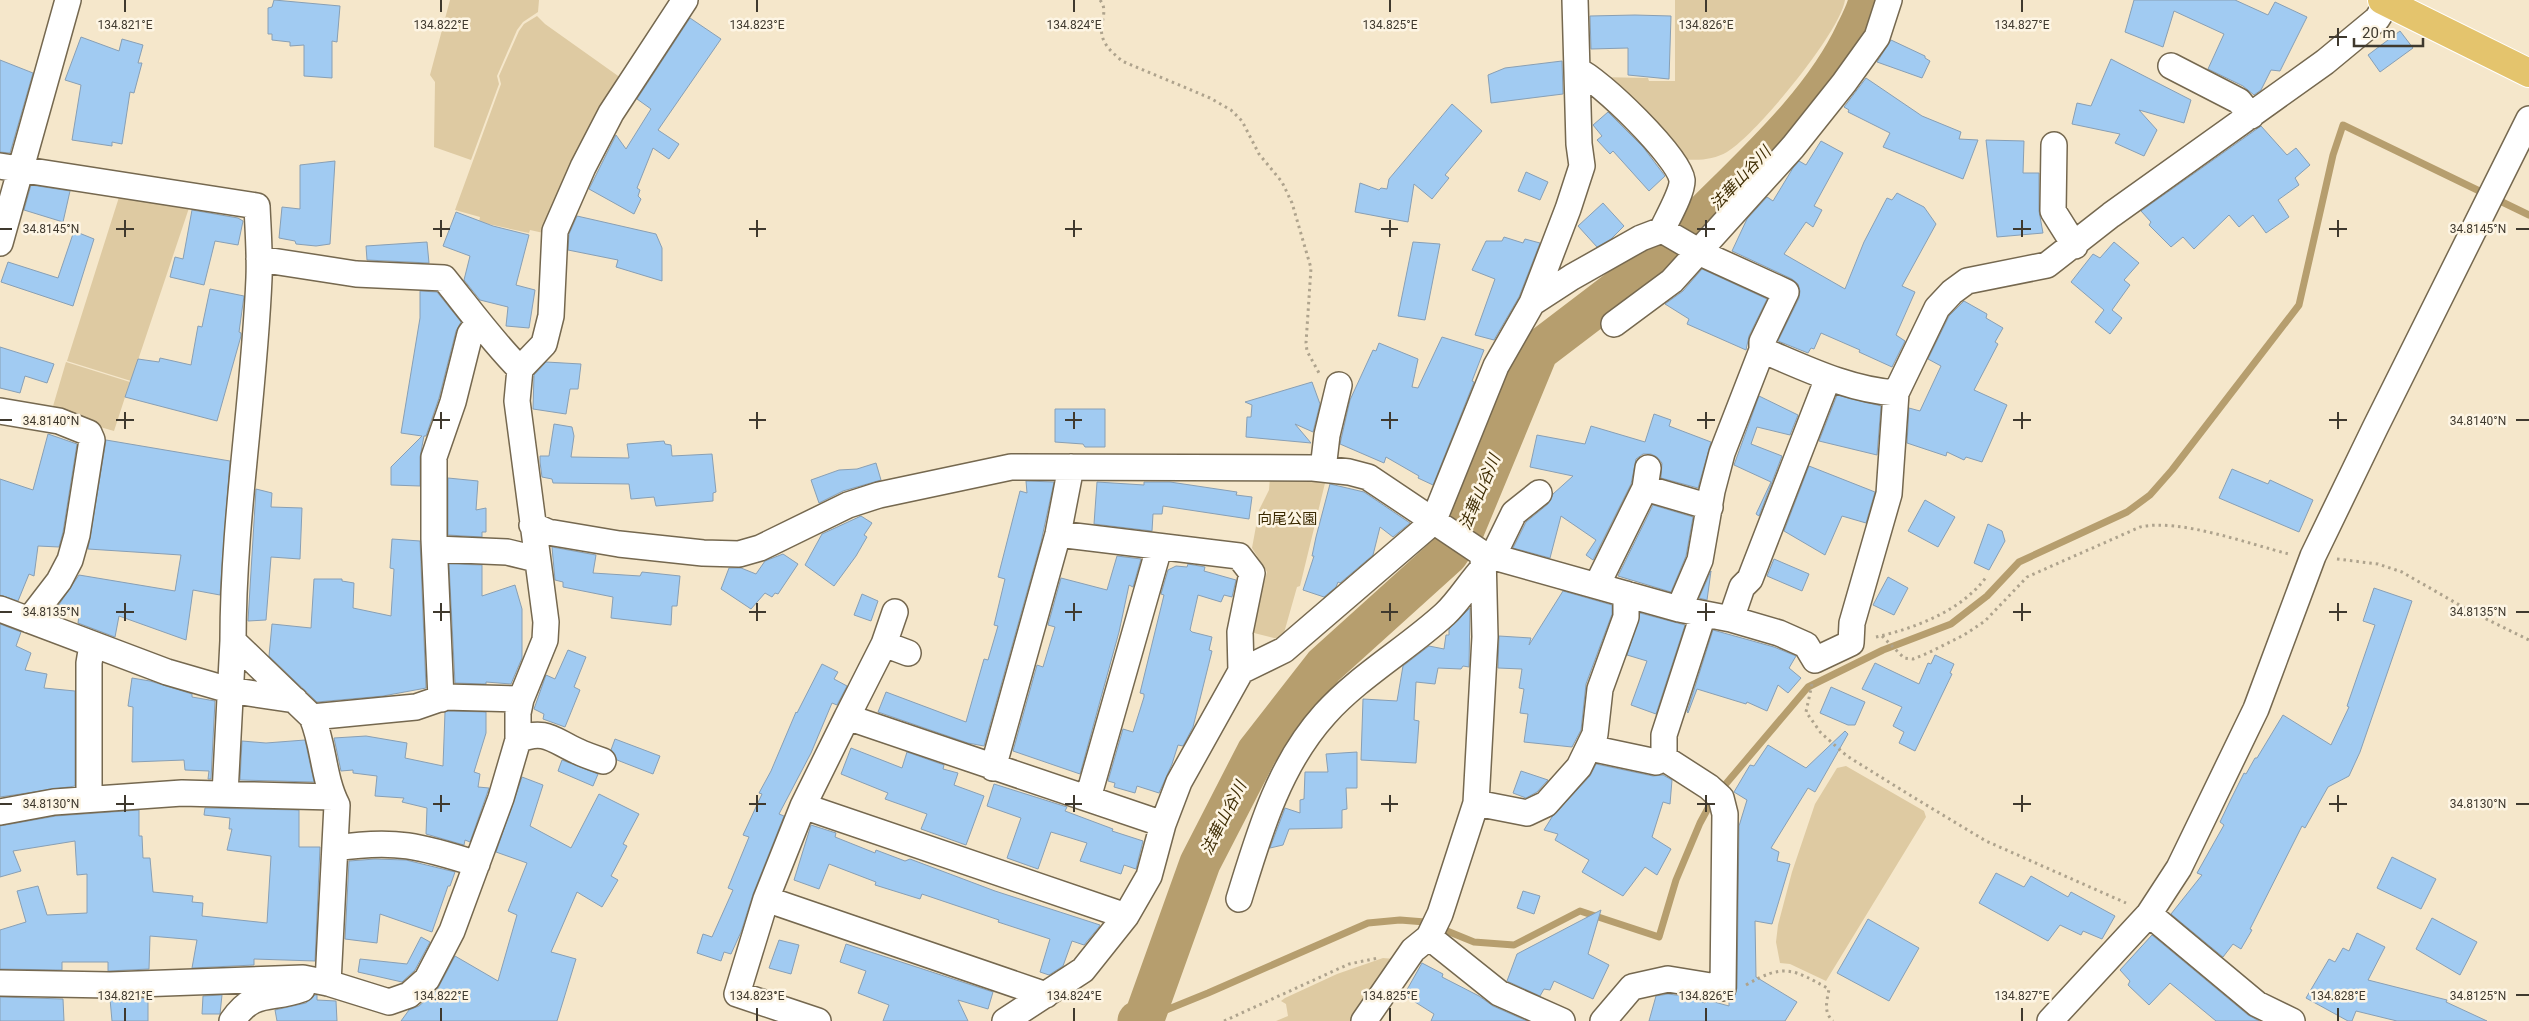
<svg xmlns="http://www.w3.org/2000/svg" width="2529" height="1021" font-family="Roboto,'Noto Sans JP',sans-serif">
  <style>
    .green { fill: #decaa2 }
    .lines { fill: none; stroke-linecap: round; stroke-linejoin: round }
    .stream { stroke: #b69e6e; stroke-width: 7 }
    .river { stroke: #b69e6e; stroke-width: 41 }
    .building { fill: #a1cbf2; stroke: #889fb4 }
    .minor-casing { stroke: #75684f; stroke-width: 28 }
    .major-casing { stroke: #fff; stroke-width: 30 }
    .path { stroke: #aea38d; stroke-width: 3; stroke-dasharray: 2.5 4; stroke-linecap: butt }
    .minor { stroke: #fff; stroke-width: 25 }
    .major { stroke: #e4c46d; stroke-width: 28 }
    .ticks { fill: none; stroke: #3f392e; stroke-width: 2 }
    .labels { text-anchor: middle; stroke-width: 5; stroke-linejoin: round; paint-order: stroke }
    .park-label { font-size: 15px; fill: #3a2900; stroke: #fdf5e4 }
    .water-label { font-size: 16px; font-style: italic; fill: #412f06; stroke: #fdf5e4 }
    .ticks-label { font-size: 12px; text-anchor: middle; fill: #3f392e; stroke: #fdf5e4; stroke-width: 5; stroke-linejoin: round; paint-order: stroke }
  </style>
  <rect width="100%" height="100%" fill="#f5e7cb"/>
  <path class="green" d="M450 0H539L538 12 523 22 517 30 497 76 499 84 471 160 434 147 435 82 430 75Z
    M1675 0H1845C1841 31 1756 135 1727 152 1712 161 1692 161 1675 158L1598 77 1648 78 1649 81H1675Z
    M537 16 545 24 621 78 548 234 530 230 529 233 479 222 480 217 455 210 501 84 499 76 519 31 524 24Z
    M120 194 190 205 131 381 67 361Z
    M66 362 130 382 114 431 51 413Z
    M1270 477 1326 479 1300 586 1297 587 1282 640 1250 632 1267 572 1252 548 1259 510 1269 490Z
    M1846 766 1924 811 1926 817 1826 981 1790 964 1780 963 1776 942 1778 925 1792 872 1815 804 1837 768Z
    M1383 958 1394 959 1357 1021H1276L1288 1016 1286 1004 1281 1001 1285 998 1337 974Z"/>
  <g class="lines">
    <path class="stream" d="M1144 1019 1208 993 1368 923 1400 920 1425 922 1474 942 1514 945 1580 911 1659 937 1676 880 1700 823 1713 799 1808 687 1883 650 1951 624 1987 596 2019 562 2127 512 2150 495 2172 470 2299 305 2333 155 2343 125 2529 215"/>
    <path class="river" d="M1138 1021 1144 1019 1200 863 1257 752 1324 666 1448 554 1464 530 1538 351 1676 246 1686 233C1744 173 1821 108 1856 32 1861 22 1867 11 1869 0"/>
  </g>
  <path class="building" d="M274 0 340 6 337 42 332 41V78L304 76V45L290 46V42L272 40V34H268V8L272 7Z
    M2134 0H2235L2268 15 2275 2 2307 17 2280 71 2271 70 2261 90 2254 95 2243 86 2208 69 2224 34 2174 11 2163 47 2125 32Z
    M1635 15 1671 16 1669 79 1628 75V48L1591 49 1590 16Z
    M690 18 721 39 658 130 679 144 669 159 653 148 637 188 640 190 638 196 641 199 634 214 589 189 616 135 626 149 651 109 637 99Z
    M2400 31 2413 48 2380 72 2368 55Z
    M81 37 119 51 122 39 143 45 138 63H142L134 93 130 92 122 144 112 142V146L72 140 81 85 65 80Z
    M1891 40 1925 56V58L1930 61 1922 78 1877 62Z
    M2111 59 2191 100 2184 123 2139 110 2157 130 2144 156 2115 143 2120 134 2072 124 2077 103 2091 106Z
    M0 60 33 73 10 153 0 152Z
    M1562 61 1563 94 1491 103 1488 75 1505 68Z
    M1866 78 1922 116 1961 132 1959 139 1978 140 1963 179 1883 147 1890 133 1848 112 1849 110 1844 107Z
    M1452 104 1482 131 1445 175 1449 178 1432 199 1414 184 1408 222 1355 212 1360 183 1379 190 1381 188 1387 189 1389 179Z
    M1608 112 1643 147 1665 176 1649 191 1613 151 1610 154 1597 140 1602 136 1593 125Z
    M2261 126 2287 155 2296 148 2310 165 2295 178 2299 185 2278 200 2289 217 2266 233 2253 215 2239 227 2229 215 2194 249 2183 237 2171 247 2149 225 2151 222 2141 211Z
    M1986 140 2024 141 2023 173H2039V211L2043 233 1997 237Z
    M1821 141 1843 153 1814 206 1822 210 1813 227 1806 222 1784 254 1845 289 1864 242 1887 198 1892 200 1897 193 1924 207 1936 224 1902 286 1915 292 1896 335 1905 341 1892 367 1859 352 1860 350 1821 333 1814 349 1811 348 1808 353 1778 341 1799 298 1800 291 1798 284 1792 279 1732 251 1747 219 1767 197 1773 201 1793 168 1799 161 1806 165Z
    M335 161 330 244 316 246 296 244 295 241 279 238 282 207 300 209V165Z
    M1526 172 1548 182 1540 200 1518 191Z
    M31 185 70 191 63 222 24 210Z
    M1603 203 1624 226 1611 239 1597 247 1578 226Z
    M192 210 238 218 243 221 238 245 215 241 204 285 170 277 175 257 183 259Z
    M456 212 493 226 529 235 516 285 535 290 529 328 506 326 508 307 480 300 464 280 470 256 443 246Z
    M577 216 656 234 662 248V281L616 267 618 260 568 250 569 234Z
    M74 231 94 239 73 306 1 282 8 262 58 278Z
    M1504 237 1523 243 1525 239 1540 243 1519 297 1494 340 1475 335 1495 279 1472 270 1486 241H1502Z
    M427 242 429 263 367 260 366 246Z
    M1413 242 1440 244 1425 320 1398 316Z
    M2114 242 2139 263 2124 280 2130 285 2112 310 2122 318 2110 334 2095 322 2104 310 2071 282 2093 254 2100 258Z
    M1702 269 1767 299 1749 336 1746 350 1687 324 1689 319 1665 304 1683 291Z
    M210 289 244 296 239 332 241 333V336L217 421 125 397 138 359 159 362 160 358 191 365 198 326 202 327Z
    M420 291 437 292 461 322 456 331 439 398 426 436H424L420 457V486L391 485V467L422 436 401 433 420 318Z
    M1964 301 1987 314 1986 318 2003 328 1995 342 1998 344 1974 390 2007 405 1982 462 1966 457 1964 460 1947 452 1946 456 1907 443 1909 408 1920 411 1941 366 1928 359 1949 316Z
    M1442 337 1484 350 1472 381 1474 382 1433 485 1418 478 1419 476 1386 457 1384 463 1340 444 1350 400 1373 350 1376 351 1379 343 1418 359 1412 387 1418 388Z
    M0 347 54 364 47 383 25 376 20 393 0 388Z
    M546 362 581 364 578 389H570L566 414 533 409 534 375Z
    M1312 382 1320 404 1313 432 1295 424 1311 443 1246 437 1247 417H1251L1252 405 1245 402Z
    M1837 395 1881 406 1877 455 1819 441Z
    M1759 396 1798 415 1790 435 1757 427 1751 444 1782 456 1759 516 1756 514 1771 482 1734 465Z
    M1055 409H1105V447H1085L1083 444 1055 442Z
    M1654 414 1671 420 1669 426 1711 442 1698 488 1661 478 1662 463 1657 457 1651 454H1643L1636 459 1631 484 1593 560 1586 555 1596 540 1561 516 1550 558 1513 548 1526 522 1548 504 1553 494 1573 476 1530 467 1537 435 1585 444 1591 426 1645 442Z
    M554 424 572 427 574 436 571 457 629 458 627 444 664 441 665 444 671 445 672 456 712 454 716 492 713 493V501L656 506 654 497 631 499 629 484 553 483 552 479 542 477 540 462V456H549Z
    M48 434 77 444 63 532 59 547 38 546 34 576 29 574 18 601 0 595V479L33 490Z
    M106 440 230 461 220 595 193 590 186 640 119 616 115 637 78 623 79 615 58 606 79 575 175 591 181 555 88 549Z
    M876 463 881 480 843 491 819 503 811 480 839 470 857 469Z
    M1809 466 1875 492 1866 523 1842 516 1825 555 1784 531Z
    M2232 469 2268 484 2270 480 2313 500 2299 532 2219 498Z
    M448 478 478 481 476 510 486 508V532H482V537L448 535Z
    M1026 481 1054 482 1041 542 984 746 968 743 878 712 886 692 966 722 984 659 988 660 998 626 994 625 1005 579 998 577 1020 491 1027 493Z
    M1097 482 1144 485V482H1170L1237 492 1236 495 1252 497 1249 519 1163 506 1162 514H1153L1152 531 1094 524Z
    M1330 484 1364 492 1410 523 1393 537 1380 527 1373 555 1340 583 1338 582 1336 587 1324 597 1303 590 1314 556H1312L1316 537Z
    M256 489 272 493 271 507 302 508 300 559 271 557 266 620 248 621Z
    M1925 500 1955 517 1938 547 1908 531Z
    M1653 505 1693 517 1686 556 1671 592 1618 576Z
    M861 516 872 523 864 535 867 537 856 556 834 586 805 565 822 534Z
    M1988 524 2002 531 2005 541 1989 570 1974 563Z
    M392 539 420 541 426 688 383 696 317 702 269 656 272 624 311 628 314 579H342V581L354 583 353 608 391 616 394 569 390 568Z
    M552 547 596 555 593 573 640 576 642 572 680 576 677 606H672L671 625 611 618 613 597 563 587V582L555 580Z
    M783 554 798 564 778 594 775 593 772 597 765 593 751 609 721 589 729 568H741L756 574 765 561Z
    M1117 556 1141 559 1133 587 1129 585 1119 632 1080 774 1013 751 1037 665 1043 667 1055 627 1048 625 1061 578 1107 590Z
    M1774 559 1809 574 1802 591 1767 576Z
    M449 564 482 565V596L515 585 522 609V658L511 684 486 682V684L455 683Z
    M1188 564 1205 567 1204 571 1236 580 1232 597 1224 595 1221 602 1198 595 1190 630 1192 632 1212 637 1209 650 1212 651 1193 727 1183 746 1178 745 1172 764 1159 793 1137 786 1135 793 1114 787 1115 783 1108 781 1123 729 1133 732 1144 697V694L1140 693 1164 595 1161 594 1168 570 1176 566 1187 567Z
    M1711 571 1707 600 1699 598Z
    M1888 577 1908 588 1894 615 1873 605Z
    M2374 588 2412 601 2360 752 2349 776 2328 787 2305 828 2302 826 2250 929 2252 930 2241 949 2233 944 2223 957 2171 914 2202 875 2197 873 2224 825 2220 822 2231 799 2244 773 2246 774 2255 758H2257L2283 715 2331 745 2349 707 2347 706 2375 625 2363 621Z
    M1563 591 1612 605V614L1586 684 1581 730 1572 747 1524 742 1528 714 1520 713 1524 689 1519 688 1522 669 1498 668 1499 636 1531 638 1529 645Z
    M862 594 878 601 871 621 854 615Z
    M1470 608 1469 667 1463 666 1461 669 1438 668 1435 684 1416 682 1414 720 1419 721 1416 763 1361 760 1363 699 1397 701 1403 666 1429 646 1444 649 1446 635H1449V629Z
    M1640 613 1685 625 1656 714 1631 705 1647 661 1627 655Z
    M0 624 21 632 16 646 31 653 25 670 47 674 44 688 75 691V786L0 797Z
    M1713 630 1774 647 1796 656 1789 668 1801 678 1788 693 1778 685 1767 711 1747 702 1746 704 1697 689 1688 713 1687 712Z
    M568 650 586 657 574 687 580 690 565 727 543 719 544 714 534 709 546 675 555 679Z
    M1935 655 1954 664 1950 673 1952 674 1915 751 1899 743 1904 732 1893 726 1902 707 1862 689 1875 663 1919 684 1928 663 1931 664Z
    M822 664 838 672 834 679 847 686 837 705 832 703 811 753 779 814 784 816 753 894 741 932 731 954 724 952 721 961 697 953 703 934 712 937 733 890 728 888 749 837 743 835 762 794 759 793 771 771 796 712 797 713Z
    M132 678 150 681 192 694V697L215 701 211 779H208L209 771 185 770 184 760 132 762 133 707 128 706Z
    M1831 687 1865 702 1855 725H1848L1820 713Z
    M448 711 486 712V733L474 772 480 774 478 787 489 788 470 842 465 840 464 845 426 834 427 808 402 802 404 798 375 796 377 776 353 773V770L341 771 334 738 366 736 407 743 405 758 443 766 445 712Z
    M1845 731 1848 734 1815 792 1808 788 1771 848 1779 852 1777 861 1790 864 1772 924 1755 921 1756 977 1797 1002 1785 1021H1649L1656 996 1668 994 1691 997 1705 1003 1707 1000 1729 1006V1001L1735 995 1737 988 1739 826 1747 800 1734 792 1750 765 1754 766 1768 745 1806 768Z
    M615 739 660 756 653 774 617 760 611 750Z
    M305 740 314 782 240 780 242 741 266 743Z
    M851 748 902 768 907 752 944 765 943 769 958 773 954 785 984 796 966 845 921 829 927 814 885 799 888 793 841 774Z
    M1357 752V788H1346L1347 809 1342 810V828L1289 829 1283 845 1270 848 1285 808 1300 813V800L1304 799 1305 772H1328L1326 754Z
    M562 760 598 774 593 786 558 771Z
    M1596 764 1653 776 1663 775 1672 780 1670 804 1663 802 1652 837 1671 849 1657 875 1645 867 1623 896 1582 872 1589 860 1555 840 1558 834 1544 830 1552 817 1590 776Z
    M1521 771 1548 780 1537 792 1526 798 1513 793Z
    M522 777 543 785 530 826 571 848 599 794 639 814 623 844 627 846 611 876 618 880 602 907 577 892 551 952 576 959 557 1021H401L409 1010 419 1006 437 990 455 956 498 981 517 915 508 911 527 863 496 852Z
    M994 784 1067 807 1065 811 1113 829 1112 831 1143 841 1136 869 1124 865 1121 874 1080 861 1087 843 1051 832 1038 869 1007 858 1021 818 987 806Z
    M205 808 299 810V847H320L315 961 254 959V965L192 968 197 940 150 936 149 969 108 971V962H62V970L0 969V930L26 922 17 891 38 886 47 915 87 913V874L77 875 75 841 13 851 21 871 0 877V826L56 816 139 810V836H142L143 858H150L153 892 193 896 192 902 203 903 202 916 267 923 271 856 227 850 232 829H229L230 818 204 815Z
    M811 825 836 833 835 837 875 853 876 850 905 861 910 859 995 891 1100 925 1099 927 1084 945 1072 941 1063 966 1049 975 1040 972 1050 939 998 922 999 920 922 894 920 899 875 885 876 882 829 864 819 889 794 880Z
    M2392 857 2436 879 2421 909 2377 888Z
    M375 859 406 860 455 872 450 886H448L432 932 380 914 377 943 345 939 349 861Z
    M1996 873 2024 887 2031 876 2068 897 2071 892 2115 916 2102 939 2083 931 2081 935 2060 925 2048 941 1979 903Z
    M1523 891 1540 896 1534 914 1517 908Z
    M1601 910 1588 954 1609 965 1593 999 1554 981 1550 990 1544 989 1540 996 1507 981 1517 954Z
    M2432 918 2477 942 2460 975 2416 949Z
    M1868 919 1919 948 1889 1001 1837 973Z
    M2357 933 2385 947 2368 980 2447 1000 2446 1002 2487 1021H2397L2356 1011 2352 1021H2348L2306 998 2329 959 2335 962 2343 948 2349 951Z
    M2152 935 2248 1015 2259 1021H2216L2170 983 2149 1005 2128 985 2130 981 2120 970Z
    M421 937 430 942 415 970 402 982 358 972 360 959 407 964Z
    M779 940 799 945 791 974 769 968Z
    M846 944 993 992 988 1009 958 1000 968 1021H883L889 1005 858 993 866 971 840 962Z
    M1422 963 1443 974 1442 977 1479 996 1493 1006 1527 1021H1431L1434 1014 1404 995Z
    M222 995 220 1014H202L203 996Z
    M315 995H317V1000L336 1001 337 1021H277L275 1010 306 1003Z
    M0 997 63 999 64 1021H0Z
    M148 998V1021H112L110 999Z"/>
  <g class="lines">
    <defs>
      <path id="minor" d="M2171 66 2239 101 2251 116
        M1577 70C1600 80 1679 157 1682 180 1683 191 1667 219 1662 230
        M2054 145 2053 211 2075 246
        M0 166 257 206C258 230 260 254 259 278 254 400 233 520 233 641L312 717C324 745 323 778 337 805L328 983
        M0 243 68 0
        M259 259 356 274 444 278C469 309 492 341 520 369
        M1532 303 1572 277 1641 238 1662 230 1707 256 1786 292 1762 342V350L1722 453 1712 491 1700 560 1679 609
        M1614 324 1672 281 1793 147 1844 83 1877 37 1889 0
        M1762 350C1805 368 1849 390 1896 393
        M0 411 59 421 89 433 92 440 77 535 70 560 59 581 29 620
        M1323 469 1327 435 1339 385
        M1645 488 1710 507
        M532 525 548 532 619 544 703 553 739 554 760 548 848 505 879 495 1011 467 1313 468 1349 472 1368 477 1483 554 1679 609 1731 619 1779 633 1806 645 1815 660 1851 643 1852 623 1889 494 1896 393 1937 308 1952 292 1967 281 2047 265 2111 215 2325 62 2377 19 2387 3
        M1058 534 1239 556 1252 573 1240 632 1241 671
        M436 549 507 552 536 559
        M1493 556 1514 513 1539 493
        M1597 585 1645 488 1648 468
        M0 609 167 672 229 690 295 700
        M1731 619 1742 587 1750 579 1828 378
        M884 644 908 653
        M441 699 434 539V457L453 402 470 334 478 323
        M312 717 416 707 445 697 521 699
        M847 717 884 644 895 612
        M518 740C545 728 554 741 577 751 585 755 594 758 603 761
        M1590 748 1656 762 1664 758
        M993 768 1058 534 1071 467
        M225 794 233 641
        M1088 798 1159 548
        M89 799V663L92 645
        M1476 803 1527 813 1546 804 1579 767 1595 734 1600 689 1626 617V594
        M803 806 1126 916
        M0 812 54 802 182 793 333 797
        M336 848C395 839 421 846 477 864
        M766 899 1046 995
        M1239 899C1259 834 1278 766 1325 714 1358 677 1408 648 1445 614 1459 601 1470 582 1484 567
        M2149 914 2257 1004 2292 1021
        M1429 937 1499 993 1562 1021
        M0 983 110 985 303 978 328 983 389 1002 409 995 427 979 452 931 501 798 518 740V713L521 699 545 640 546 622 517 401 520 369 544 344 551 316 555 231 583 167 611 113 685 0
        M232 1021C255 988 270 1001 302 989
        M818 1021 737 994 766 899 803 806 847 717 1163 824
        M1005 1021 1083 970 1126 916 1149 876 1163 824 1179 782 1241 671 1284 650 1433 522 1496 366 1532 303 1568 209 1582 166 1579 144 1575 0
        M1364 1021 1413 950 1429 937 1440 914 1476 803 1485 637 1483 554
        M1603 1021 1632 987 1668 979 1723 988 1725 814 1721 798 1709 787 1664 758V735L1703 615
        M2050 1021 2149 914 2179 868 2256 709 2313 556 2375 428 2529 119"/>
      <path id="major" d="M2382 0 2529 73"/>
    </defs>
    <use href="#minor" class="minor-casing"/>
    <use href="#major" class="major-casing"/>
    <path class="path" d="M1100 0C1109 11 1099 23 1102 35 1104 46 1114 54 1122 61L1210 98 1231 110 1242 121 1259 154 1282 182 1292 203 1311 268 1306 343 1307 351 1319 373
      M2337 559 2378 564 2402 572 2468 610 2529 640
      M1882 636 1904 658 1913 659 1928 653 1964 635 1985 621 2027 577 2140 527C2179 518 2249 544 2289 554
      M1876 637C1916 628 1963 610 1987 576
      M1812 684 1806 712 1821 733 1847 756 1913 797 1986 841 2126 903
      M1746 985C1784 963 1793 969 1829 989 1827 1001 1823 1012 1833 1021
      M1224 1021 1349 964 1378 958"/>
    <use href="#minor" class="minor"/>
    <use href="#major" class="major"/>
  </g>
  <path class="ticks" d="M125 0V12M441 0V12M757 0V12M1074 0V12M1390 0V12M1706 0V12M2022 0V12M2338 28V46M2329 37H2347M125 220V237M441 220V237M757 220V237M1074 220V237M1390 220V237M1706 220V237M2022 220V237M2338 220V237M0 229H12M116 229H134M433 229H450M749 229H766M1065 229H1082M1381 229H1398M1697 229H1715M2013 229H2031M2329 229H2347M2516 229H2529M125 412V429M441 412V429M757 412V429M1074 412V429M1390 412V429M1706 412V429M2022 412V429M2338 412V429M0 420H12M116 420H134M433 420H450M749 420H766M1065 420H1082M1381 420H1398M1697 420H1715M2013 420H2031M2329 420H2347M2516 420H2529M125 603V621M441 603V621M757 603V621M1074 603V621M1390 603V621M1706 603V621M2022 603V621M2338 603V621M0 612H12M116 612H134M433 612H450M749 612H766M1065 612H1082M1381 612H1398M1697 612H1715M2013 612H2031M2329 612H2347M2516 612H2529M125 795V812M441 795V812M757 795V812M1074 795V812M1390 795V812M1706 795V812M2022 795V812M2338 795V812M0 804H12M116 804H134M433 804H450M749 804H766M1065 804H1082M1381 804H1398M1697 804H1715M2013 804H2031M2329 804H2347M2516 804H2529M2516 995H2529M125 1008V1021M441 1008V1021M757 1008V1021M1074 1008V1021M1390 1008V1021M1706 1008V1021M2022 1008V1021M2338 1008V1021"/>
  <g class="labels">
    <g class="park-label">
      <text x="1287" y="524">向尾公園</text>
    </g>
    <g class="water-label">
      <text transform="translate(1740 178) rotate(-47)" y="6">法華山谷川</text>
      <text transform="translate(1479 492) rotate(-67)" y="6">法華山谷川</text>
      <text transform="translate(1223 818) rotate(-63)" y="6">法華山谷川</text>
    </g>
  </g>
  <g class="ticks-label">
    <text x="125" y="29">134.821°E</text>
    <text x="441" y="29">134.822°E</text>
    <text x="757" y="29">134.823°E</text>
    <text x="1074" y="29">134.824°E</text>
    <text x="1390" y="29">134.825°E</text>
    <text x="1706" y="29">134.826°E</text>
    <text x="2022" y="29">134.827°E</text>
    <text x="51" y="233">34.8145°N</text>
    <text x="2478" y="233">34.8145°N</text>
    <text x="51" y="425">34.8140°N</text>
    <text x="2478" y="425">34.8140°N</text>
    <text x="51" y="616">34.8135°N</text>
    <text x="2478" y="616">34.8135°N</text>
    <text x="51" y="808">34.8130°N</text>
    <text x="2478" y="808">34.8130°N</text>
    <text x="2478" y="1000">34.8125°N</text>
    <text x="125" y="1000">134.821°E</text>
    <text x="441" y="1000">134.822°E</text>
    <text x="757" y="1000">134.823°E</text>
    <text x="1074" y="1000">134.824°E</text>
    <text x="1390" y="1000">134.825°E</text>
    <text x="1706" y="1000">134.826°E</text>
    <text x="2022" y="1000">134.827°E</text>
    <text x="2338" y="1000">134.828°E</text>
  </g>
  <path d="M2354 38v8h69v-8" fill="none" stroke="#3f392e" stroke-width="2.5"/>
  <text x="2362" y="38" font-size="15" fill="#3f392e" stroke="#fdf5e4" stroke-width="4" paint-order="stroke">20 m</text>
</svg>
